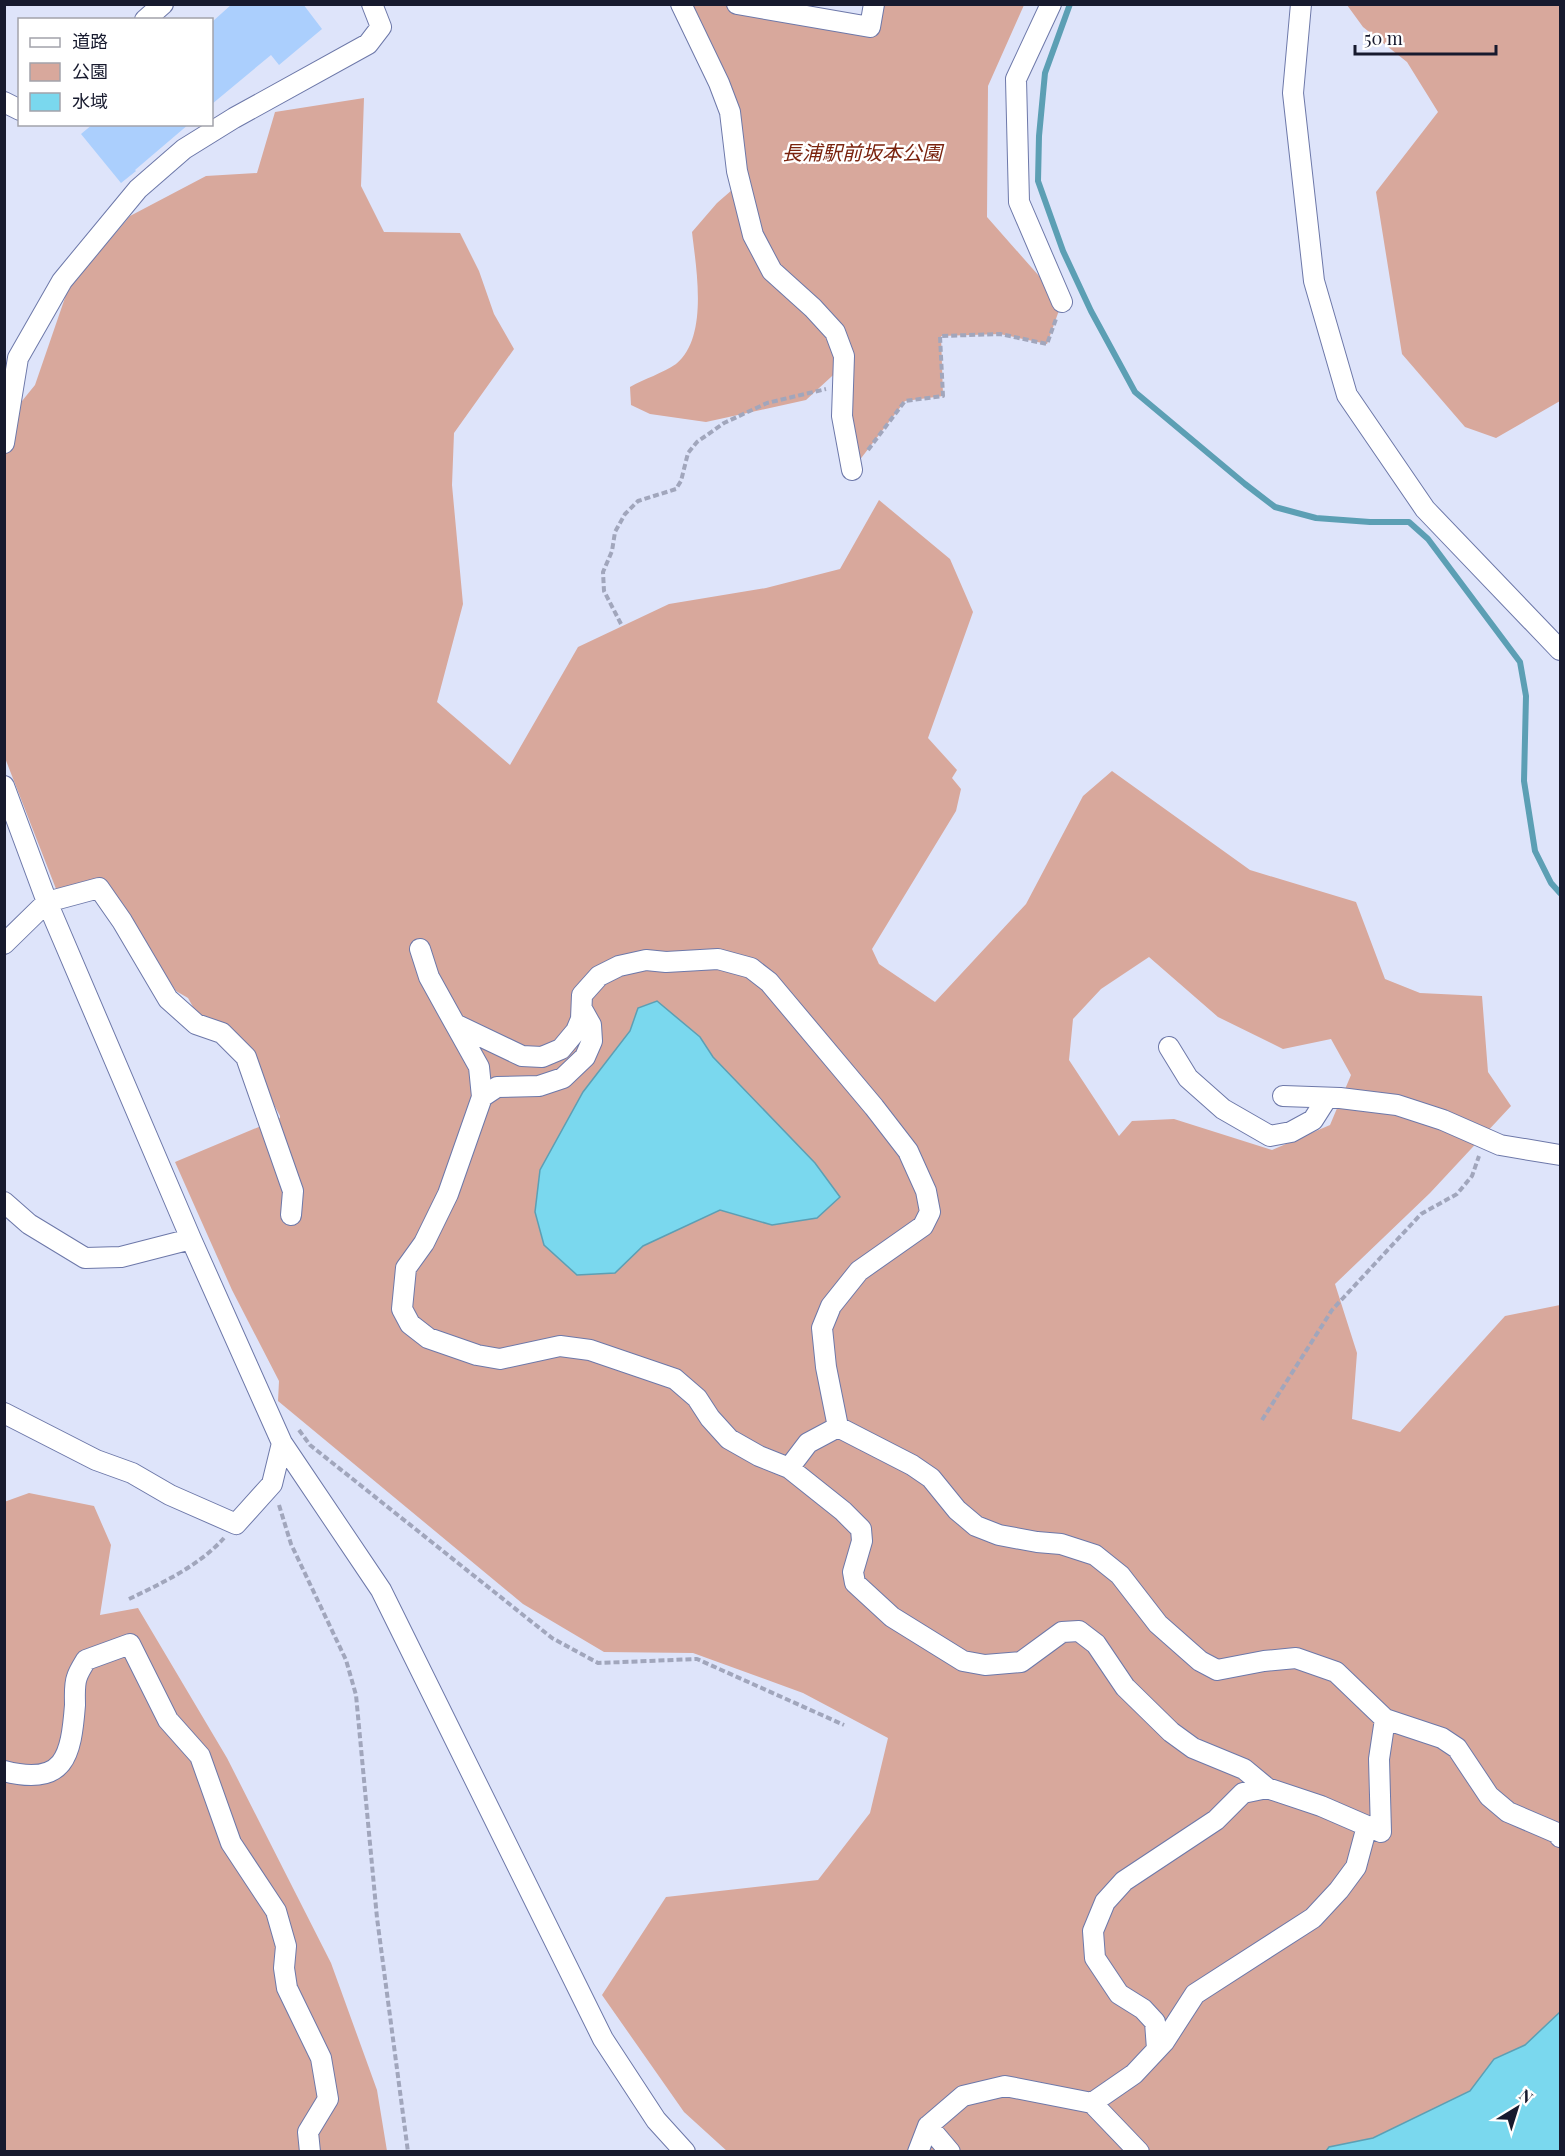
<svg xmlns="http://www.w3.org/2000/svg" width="1565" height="2156" font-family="'Playfair Display','Noto Sans JP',serif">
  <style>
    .green { fill: #d8a89c; fill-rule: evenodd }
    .water { fill: #7ad8ee; stroke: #5c9fb4; stroke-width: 1.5 }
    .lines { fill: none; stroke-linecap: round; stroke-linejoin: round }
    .stream { stroke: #5c9fb4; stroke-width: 6 }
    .building { fill: #abcffd }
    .minor-casing { stroke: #6d78a9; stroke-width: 22 }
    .path { stroke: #a1a6bc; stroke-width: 4; stroke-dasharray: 6 3; stroke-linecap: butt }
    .minor { stroke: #fff; stroke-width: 20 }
    .labels { text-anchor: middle; stroke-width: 5; stroke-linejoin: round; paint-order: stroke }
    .park-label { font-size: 20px; font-style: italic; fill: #7a230e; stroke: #fff }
  </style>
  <rect width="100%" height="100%" fill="#dee4fa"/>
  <path class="green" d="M681 5H737L870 27 874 5H1024L988 86 987 217 1062 302 1047 344 1000 334 941 336 943 396 905 401 852 470 843 366 806 400 706 422 650 414 631 405 630 387C644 379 663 373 676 364 709 337 696 268 692 232L717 203 740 183 730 112Z
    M1347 5H1560V401L1496 438 1465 427 1402 354 1376 192 1438 112 1407 62 1363 27Z
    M364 98 361 186 384 232 460 233 479 271 494 314 514 349 454 433 452 485 463 604 437 702 510 765 578 647 669 604 766 588 840 569 879 500 950 559 973 612 928 738 957 770 952 778 961 789 956 811 872 949 879 964 935 1002 1026 904 1083 796 1112 771 1250 870 1356 902 1385 979 1420 993 1482 996 1488 1072 1511 1106 1430 1193 1335 1284 1357 1353 1352 1419 1400 1432 1505 1316 1560 1305V2151L728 2152 684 2112 602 1995 666 1897 818 1880 870 1813 888 1738 803 1693 693 1653 604 1652 523 1604 278 1401 279 1381 232 1290 175 1162 280 1118V1116L238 1037 197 1014 188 998 176 991 104 883 58 894 5 758V422L35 385 68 289 130 216 206 176 257 173 275 112ZM1149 957 1218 1017 1283 1049 1331 1039 1351 1075 1330 1125 1272 1150 1174 1119 1132 1121 1119 1136 1069 1060 1073 1019 1101 989Z
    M29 1493 94 1506 111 1545 100 1615 138 1608 227 1758 331 1963 377 2090 387 2151H5L4 1502Z"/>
  <path class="water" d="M657 1001 700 1037 713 1057 815 1163 840 1197 817 1218 772 1225 720 1210 643 1246 615 1273 577 1275 544 1245 535 1212 540 1170 583 1092 630 1031 638 1008Z
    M1560 2012V2151H1326L1329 2147 1373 2138 1470 2091 1494 2059 1525 2045Z"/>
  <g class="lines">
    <path class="stream" d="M1070 4 1045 73 1039 136 1038 181 1063 251 1091 311 1135 392 1245 484 1275 507 1316 518 1370 522H1409L1428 539 1520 662 1526 696 1524 781 1535 851 1551 883 1560 893"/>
  </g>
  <path class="building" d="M232 4H303L322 29 279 65 271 55 212 104V22Z
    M93 124H189L135 170 136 171 121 183 81 134Z"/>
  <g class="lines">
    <defs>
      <path id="minor" d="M681 4 719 83 730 112 737 171 753 235 772 271 813 308 835 332 844 356 842 416 852 470
        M737 4 870 27 874 4
        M1051 4 1016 79 1019 202 1062 302
        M1301 4 1293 93 1314 281 1347 395 1425 509 1560 650
        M145 20 163 4
        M4 102 20 110
        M4 443 18 358 62 281 138 189 184 149 234 118 368 44 381 27 372 4
        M4 786 47 902 191 1239 282 1443 381 1590 603 2039 656 2120 685 2152
        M4 944 47 902 99 888 122 921 168 999 196 1024 222 1033 246 1057 293 1191 291 1215
        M420 949 429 977 455 1024 522 1056 542 1057 561 1049 576 1031 581 1019 582 995 599 976 619 966 646 960 666 962 718 959 751 968 769 982 874 1107 908 1151 926 1191 930 1212 923 1226 859 1271 831 1306 822 1328 826 1367 838 1427 912 1465 931 1478 957 1510 976 1526 999 1535 1037 1542 1061 1544 1095 1555 1120 1575 1158 1624 1200 1661 1217 1670 1264 1661 1296 1658 1336 1672 1385 1719 1442 1738 1457 1748 1489 1796 1508 1812 1557 1833 1560 1837
        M455 1024 479 1067 482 1097 448 1194 424 1243 406 1268 402 1309 410 1324 428 1338 477 1355 500 1359 560 1346 590 1350 675 1379 697 1398 710 1418 729 1439 759 1456 789 1468 843 1511 861 1529 862 1541 853 1572 855 1583 892 1617 963 1661 985 1665 1021 1662 1062 1632 1079 1631 1096 1644 1125 1687 1171 1732 1193 1748 1244 1769 1267 1788
        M1169 1047 1188 1078 1223 1109 1270 1136 1291 1132 1313 1120 1327 1098
        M1283 1096 1340 1098 1397 1105 1443 1120 1500 1145 1560 1155
        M482 1097 497 1087 539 1086 563 1078 585 1057 592 1041 591 1025 582 1009
        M4 1202 29 1224 85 1258 121 1257 191 1239
        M4 1413 96 1460 132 1473 170 1495 236 1524 272 1484 282 1443
        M789 1468 808 1443 838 1427
        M4 1771C65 1787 71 1756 75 1705 75 1696 74 1685 77 1677 79 1671 83 1665 86 1660L130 1644 168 1720 200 1756 231 1843 276 1911 286 1946 284 1968 287 1988 321 2058 328 2099 308 2132 310 2152
        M1157 2049 1155 2022 1143 2009 1119 1994 1095 1958 1093 1931 1105 1902 1124 1881 1216 1820 1243 1793 1267 1788 1321 1806 1381 1832 1379 1759 1385 1719
        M1092 2103 1134 2074 1164 2042 1195 1994 1313 1918 1339 1890 1356 1867 1367 1826
        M928 2126 950 2152
        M918 2152 928 2126 963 2096 1005 2086 1092 2103 1139 2152"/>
    </defs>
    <use href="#minor" class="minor-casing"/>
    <path class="path" d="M868 450 905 401 943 396 940 336 1000 334 1047 344 1056 319
      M621 624 604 591 603 572 612 551 615 532 625 514 638 501 676 489 681 481 688 453 697 442 724 423 767 403 826 389
      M1262 1420 1332 1310 1421 1214 1457 1194 1472 1176 1479 1156
      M299 1430 310 1445 552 1638 598 1663 697 1659 844 1725
      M279 1505 291 1544 346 1660 356 1695 377 1918 408 2152
      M129 1599C162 1583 199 1566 224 1538"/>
    <use href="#minor" class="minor"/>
  </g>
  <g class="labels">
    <g class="park-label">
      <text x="862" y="160">長浦駅前坂本公園</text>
    </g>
  </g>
  <rect width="1565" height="2156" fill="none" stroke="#171a2e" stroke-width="12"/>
  <rect x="18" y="18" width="195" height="108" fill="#ffffff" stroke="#a2a3ab" stroke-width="1.5"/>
  <rect x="30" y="38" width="30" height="9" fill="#ffffff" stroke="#a2a3ab" stroke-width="1.5"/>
  <text x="72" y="48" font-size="18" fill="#171a2e">道路</text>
  <rect x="30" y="63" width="30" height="18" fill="#d8a89c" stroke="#a2a3ab" stroke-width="1.5"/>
  <text x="72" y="78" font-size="18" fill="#171a2e">公園</text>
  <rect x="30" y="93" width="30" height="18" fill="#7ad8ee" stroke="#a2a3ab" stroke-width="1.5"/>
  <text x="72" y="108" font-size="18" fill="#171a2e">水域</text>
  <g transform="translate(1517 2108) rotate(38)" stroke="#ffffff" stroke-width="4.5" paint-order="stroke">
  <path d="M0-4.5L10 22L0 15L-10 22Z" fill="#171a2e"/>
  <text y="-9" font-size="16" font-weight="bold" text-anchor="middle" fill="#171a2e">N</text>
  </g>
  <path d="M1355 45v9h141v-9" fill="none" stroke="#171a2e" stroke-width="3"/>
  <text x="1364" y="45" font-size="18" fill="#171a2e" stroke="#ffffff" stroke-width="4.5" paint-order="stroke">50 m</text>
</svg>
